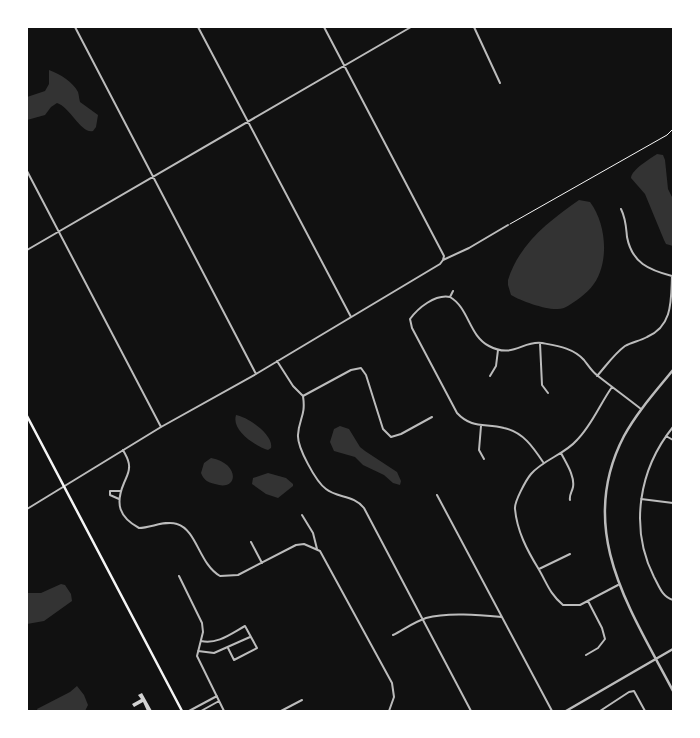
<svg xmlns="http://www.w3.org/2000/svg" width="700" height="738" font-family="'Public Sans',sans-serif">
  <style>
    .water { fill: #333 }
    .building { fill: #d3d3d3 }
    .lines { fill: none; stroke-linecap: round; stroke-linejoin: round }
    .path { stroke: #f5f5f5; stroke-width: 1 }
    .minor { stroke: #bcbcbc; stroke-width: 2 }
    .tertiary { stroke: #bcbcbc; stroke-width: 2.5 }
    .secondary { stroke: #f5f5f5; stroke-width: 2.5 }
  </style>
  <rect width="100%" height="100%" fill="#111"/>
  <path class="water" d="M49 70C60 74 73 82 78 92 79 95 79 99 80 102L98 115 96 127 93 131C81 134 70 107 57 103L51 107 45 115 27 120V97L45 91 49 84Z
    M657 154 663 155 665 160 668 189 673 199V246L666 244 664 240 645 194 631 178C632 169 650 159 657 154Z
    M579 200 590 202C604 221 608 250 600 272 596 284 587 293 577 300 571 304 565 309 558 309 546 310 521 301 511 295L508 285V280C519 244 549 221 579 200Z
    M236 415C248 417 274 435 271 448L268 450C256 446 231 431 236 415Z
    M340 426 349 429 360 447 365 451 397 472 401 481 400 485 393 483 384 475 363 465 355 457 334 451 330 442 334 429Z
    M211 458C240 463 239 492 215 484 207 482 204 480 201 473L204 463Z
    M268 473 286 478 293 484V486L278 498 266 494 252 484 253 478Z
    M61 584 65 585 71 594 72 601 44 621 27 624V593H41Z
    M77 686 84 695 88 705 85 711H38L37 709 70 692Z"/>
  <path class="building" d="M142 693 152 711H147L143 702 134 707 132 704 141 699 138 695Z"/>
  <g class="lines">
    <path class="path" d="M510 224 667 135 673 129"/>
    <path class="minor" d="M75 27 256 374
      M198 27 351 317
      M324 27 444 256 443 260
      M474 27 500 83
      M27 171 161 427
      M621 209C626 219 626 227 627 237 632 263 649 270 672 276
      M27 250 411 27
      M450 297 453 291
      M540 343 542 385 548 393
      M277 361 293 386 303 396C306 416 299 418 298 435 297 447 316 482 326 489 337 498 354 495 364 508L471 711
      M490 376 496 366 498 350
      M597 376C606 366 614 354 625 346 632 342 640 341 647 337 673 326 671 300 672 276
      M612 387C600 404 592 425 577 440 564 455 544 459 531 474 526 480 514 502 515 509 517 531 527 550 538 568 547 583 549 593 563 605H580L618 585
      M303 396 351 370 361 368 366 375 383 429 391 437 401 434 432 417
      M481 426 479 450 484 459
      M673 427C639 469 629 527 654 577 659 586 662 597 673 600
      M666 436 673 440
      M123 450C126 456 130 461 129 468 129 473 126 478 124 483 115 504 119 517 139 528 151 528 165 520 177 524 197 530 199 564 220 576L238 575 296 545 304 544 320 551 392 683 394 697 389 711
      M561 453C566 463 575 476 573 487 572 492 569 495 570 500
      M543 462C533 447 523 432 504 428 485 423 472 429 457 413L412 328 410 319C418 308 435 294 450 297 469 308 469 336 489 346 513 359 523 340 542 343 558 346 573 348 584 360 588 365 592 372 598 376 612 387 627 398 641 409
      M437 495 552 711
      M119 499 110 495V491H121
      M641 499 673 503
      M27 509 161 427 256 374 440 264 443 260 469 248 508 225
      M302 515 313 533 317 549
      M251 542 262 563
      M539 569 570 554
      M179 576 202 623 203 632 197 656 224 711
      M393 635C403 630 414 622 426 618 447 612 480 615 502 617
      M201 641C217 645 232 633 245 626L257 648 234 660 228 648
      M198 651 214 653 250 637
      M586 655 598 648 605 639 602 628 588 601
      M189 711 217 696
      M201 711 219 701
      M281 711 302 700
      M600 711 629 692 634 691 645 711"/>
    <path class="tertiary" d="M673 370C656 391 637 412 624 436 575 530 630 609 673 691
      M566 711 673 649"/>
    <path class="secondary" d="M27 416 182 711"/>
  </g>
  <rect width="700" height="738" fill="none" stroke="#ffffff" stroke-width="56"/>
</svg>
